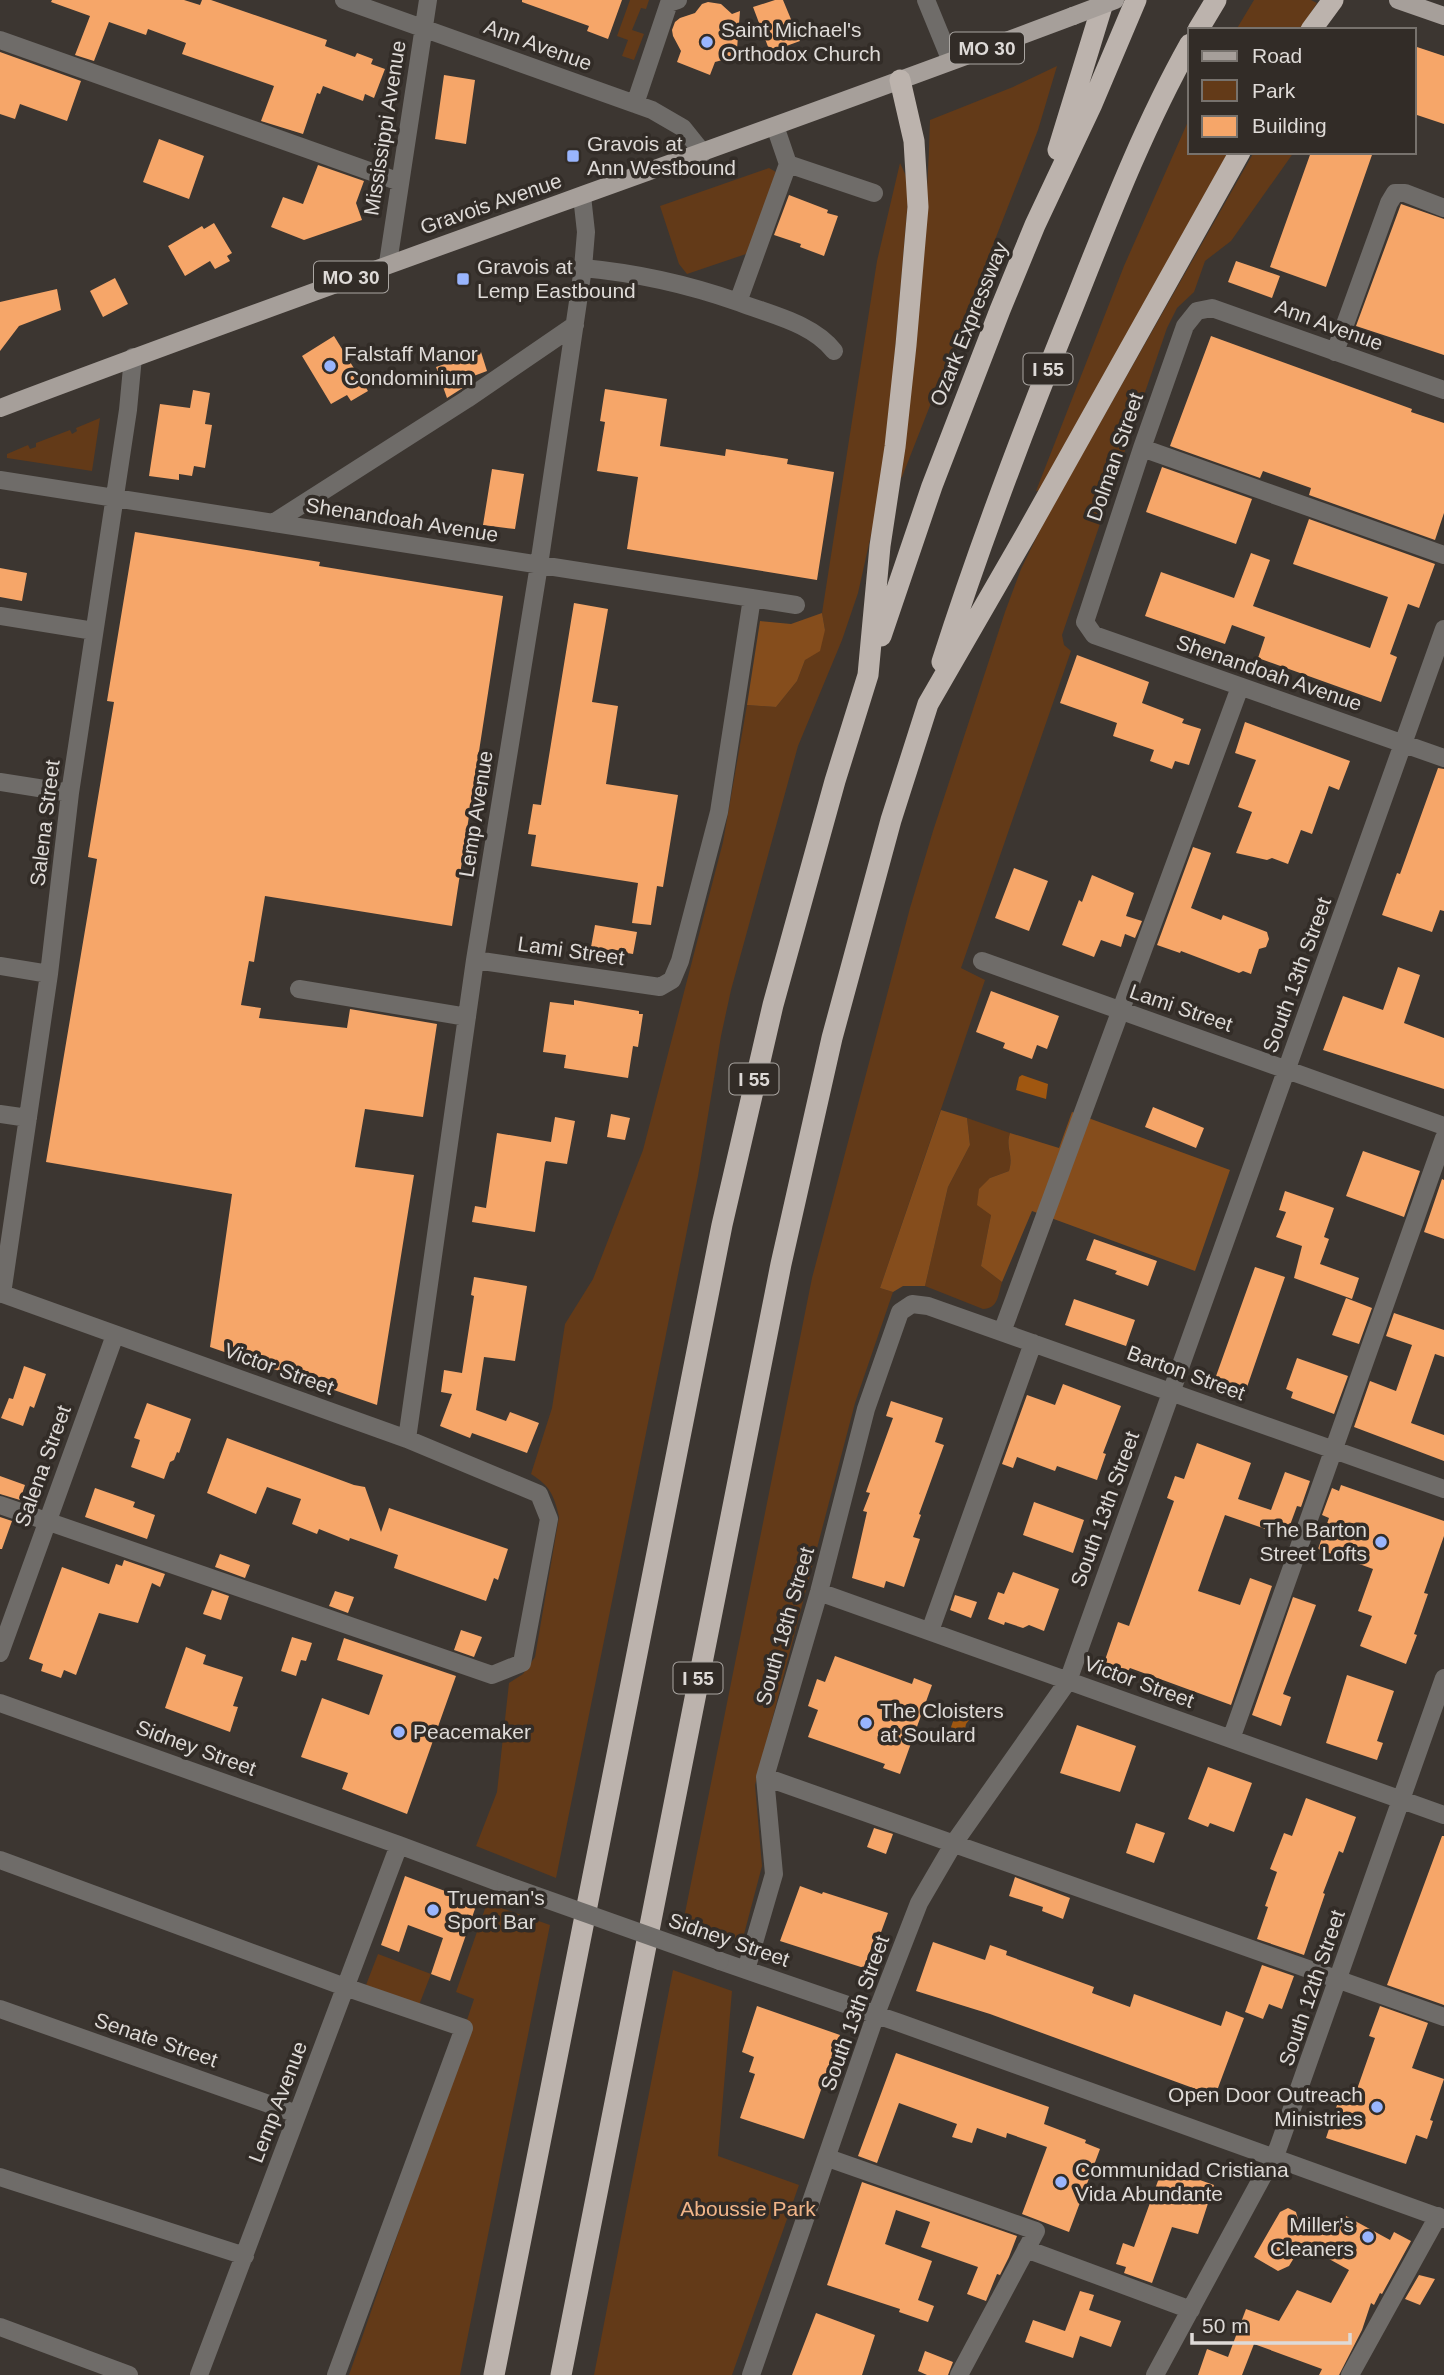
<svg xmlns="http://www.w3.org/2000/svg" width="1444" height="2375" font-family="Arial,sans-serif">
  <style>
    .green { fill: #633a18 }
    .forest { fill: #854d1c }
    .water { fill: #a05710 }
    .building { fill: #f6a669 }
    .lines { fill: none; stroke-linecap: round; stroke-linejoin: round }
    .minor { stroke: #6f6c69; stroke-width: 18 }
    .major { stroke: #a69f9a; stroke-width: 18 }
    .highway { stroke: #bcb3ad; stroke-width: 21 }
    .minor-bridge { stroke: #6f6c69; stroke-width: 18 }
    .major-bridge { stroke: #a69f9a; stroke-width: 18 }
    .poi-dot { fill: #99b5fd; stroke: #322c27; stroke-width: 2.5 }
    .labels { text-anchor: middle; stroke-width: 7; stroke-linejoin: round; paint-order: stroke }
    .shield { fill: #322c27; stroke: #aaa6a2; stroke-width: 2 }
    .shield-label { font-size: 19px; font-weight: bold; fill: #dedad7 }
    .poi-label { font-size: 21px; fill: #dedad7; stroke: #322c27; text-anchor: start }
    .street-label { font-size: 21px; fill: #dedad7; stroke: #322c27 }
    .park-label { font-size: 21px; fill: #f1b589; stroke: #322c27 }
  </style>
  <rect width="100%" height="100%" fill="#3c3631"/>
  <path class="green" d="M630 0H649L646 9 641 8 632 30 644 34 634 60 622 56 628 40 617 36Z
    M1254 0H1311L1317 3 1300 30H1236Z
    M1057 66 1038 130 902 477 898 480C912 360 927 240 930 120L1013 87Z
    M1190 117V152H1229L1043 490 1036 491 1124 266Z
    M1254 152H1294L1231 241 1205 261 1194 292 1177 308 1167 328 1062 635 1064 645 1071 651 961 968 985 980 880 1288 893 1292 855 1403 755 1785 762 1866 743 1938 725 1939 683 1923 812 1278 910 908 933 831 1005 612 1021 569 1046 518Z
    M900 163 907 178 908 200 888 433 873 526 858 593 842 640 798 746 731 990 721 1036 698 1176 556 1878 476 1846 497 1792 509 1683 523 1674 535 1657 559 1517C554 1495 550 1486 531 1474L552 1408 565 1324 593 1279 643 1150 723 842 747 705 776 707 797 681 805 660 825 630 822 613 877 261Z
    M769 168 776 172 753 243 746 254 687 274 679 264 660 206Z
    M100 418 92 471 7 458V454L28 445 30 449 36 447V443L70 430 72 434 77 431 76 428Z
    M967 1118 1010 1133C1005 1150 1014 1154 1009 1171L990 1178 991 1215 981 1266 1002 1282C998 1295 998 1309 983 1309L925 1286 948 1187 970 1145Z
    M487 1903 550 1925 460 2375H349L470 2026 466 2023 474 1999 456 1992Z
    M378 1954 431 1974 419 2005 366 1985Z
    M673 1970 732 1991 718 2156 799 2185 732 2375H594Z"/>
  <path class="forest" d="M822 613 825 630 820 651 805 660 797 681 776 707 747 705 760 621 791 624Z
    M941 1110 967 1118 970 1145 948 1187 925 1286H903L893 1292 880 1288Z
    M1072 1112 1230 1170 1195 1271 1032 1211 1002 1282 981 1266 991 1215 977 1205 979 1189 990 1178 1009 1171C1014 1154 1005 1149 1010 1133L1059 1148Z"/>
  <path class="water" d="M1022 1075 1048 1084 1046 1099 1016 1090 1019 1077Z
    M968 1707 972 1711V1716L966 1724 963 1739 959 1741H951C947 1732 954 1719 958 1711Z"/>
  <path class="building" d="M52 0H184L200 5 202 0H211L327 40 325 46 355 57 357 53 373 59 371 64 385 69 374 98 365 94 363 101 323 86 320 94 317 93 303 134 261 121 274 86 182 54 186 43 148 29 146 35 109 22 94 61 75 55 90 16 51 2Z
    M522 0H622L608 39 587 31 589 26 522 2Z
    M775 0H783L800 41 770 52 753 7Z
    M708 2 721 4 732 14 740 11 737 49 730 58 715 62 710 75 677 62 681 51 673 36 672 30 675 22 680 18 695 13 702 4Z
    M1414 46 1444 56V124L1414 114Z
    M0 52 81 81 67 121 20 104 15 119 0 114Z
    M444 75 475 80 466 144 435 139Z
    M159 139 204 156 189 199 143 182Z
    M1311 152H1373L1326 287 1270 267Z
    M318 165 364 181 356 203 362 220 304 240 271 227 283 197 303 204Z
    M789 195 828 210 827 213 838 216 824 256 800 247 801 244 774 235Z
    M1401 204 1444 219V355L1356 326Z
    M214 223 232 253 227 256 230 261 215 269 210 261 185 276 168 246 202 226 204 229Z
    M1236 261 1280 276 1272 298 1228 282Z
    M115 278 128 304 103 317 90 291Z
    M57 289 61 310 19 326 0 351V302Z
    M334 336 368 391 351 401 347 395 331 404 302 356Z
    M1211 336 1412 409 1411 412 1444 423V513L1435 540 1309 495 1311 488 1263 471 1260 478 1170 446Z
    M481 352 487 371 471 377 472 382 447 398 436 367Z
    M605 389 667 399 660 446 725 456 726 449 788 459 787 464 834 472 817 580 627 549 638 477 597 471 605 422 600 421Z
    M193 390 210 393 205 424 212 425 205 468 194 466 192 476 179 474V480L149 476 160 404 190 408Z
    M1162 467 1252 499 1236 544 1146 512Z
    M492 469 524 474 515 529 483 525Z
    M1309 519 1435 564 1419 608 1408 604 1390 654 1397 657 1381 702 1258 658 1265 637 1232 625 1225 644 1145 616 1161 572 1234 598 1251 553 1270 560 1253 606 1370 648 1388 597 1293 564Z
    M135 532 320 562 319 566 503 596 452 926 265 896 254 962 249 961 241 1005 261 1008 259 1018 347 1028 350 1009 437 1024 423 1117 365 1109 355 1167 414 1175 377 1405 210 1347 232 1194 46 1162 97 859 88 857 114 702 107 701Z
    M0 568 27 573 22 601 0 597Z
    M574 603 608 609 592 702 618 706 606 784 678 795 663 887 657 886 651 925 632 923 638 883 531 866 536 835 528 834 533 804 541 805Z
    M1077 655 1149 682 1142 703 1184 719 1182 723 1201 729 1189 765 1175 761 1172 769 1150 761 1154 750 1113 736 1117 723 1060 703Z
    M1245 722 1350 761 1339 790 1329 786 1312 834 1301 830 1288 864 1272 858 1267 860 1236 853 1252 812 1238 807 1256 760 1235 753Z
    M1438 768 1444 769V911L1440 910 1432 932 1382 915 1397 873 1400 874Z
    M1193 847 1211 853 1191 908 1221 920 1223 915 1267 932 1269 939 1266 947 1259 949 1251 974 1243 971 1239 973 1181 951 1180 953 1157 945Z
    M1014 868 1048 881 1029 931 995 918Z
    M1092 875 1134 893 1126 916 1142 921 1135 938 1125 934 1121 947 1101 940 1094 957 1062 945 1079 900 1082 902Z
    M595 925 637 932 633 954 591 947Z
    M1398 967 1420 975 1404 1023 1444 1038V1089L1323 1050 1343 996 1383 1010Z
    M991 991 1059 1016 1047 1049 1037 1045 1032 1059 1003 1048 1005 1043 976 1032Z
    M574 1000 639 1011V1014H643L638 1047 633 1046 628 1078 564 1068 566 1055 543 1052 550 1002 574 1005Z
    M1153 1107 1204 1128 1196 1148 1145 1127Z
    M611 1114 630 1118 625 1140 607 1137Z
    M555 1117 575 1121 567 1164 546 1161 545 1163 535 1232 472 1222 475 1206 486 1208 497 1133 551 1142Z
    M1363 1151 1420 1171 1404 1217 1346 1196Z
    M1442 1179 1444 1180V1239L1424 1232Z
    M1285 1191 1334 1208 1324 1237 1329 1239 1320 1264 1359 1278 1352 1299 1294 1278 1302 1246 1276 1237 1286 1212 1279 1210Z
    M1094 1239 1157 1261 1148 1286 1115 1274 1117 1271 1086 1260Z
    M1255 1267 1285 1277 1246 1390 1215 1379Z
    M474 1277 527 1286 515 1361 484 1357 476 1410 506 1421 510 1412 539 1423 527 1453 472 1433 470 1438 440 1426 452 1394 441 1392 444 1370 462 1373 474 1296 471 1295Z
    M1346 1298 1372 1308 1359 1344 1332 1335Z
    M1074 1299 1135 1320 1126 1346 1065 1325Z
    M1394 1313 1444 1330V1357L1435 1354 1411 1423 1444 1435V1461L1354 1427 1370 1381 1396 1391 1412 1345 1386 1336Z
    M1297 1358 1348 1376 1334 1414 1291 1398 1293 1392 1286 1389Z
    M24 1366 46 1374 34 1408 30 1406 23 1426 1 1418 9 1398 13 1399Z
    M1063 1384 1121 1406 1103 1453 1106 1454 1097 1480 1057 1466 1055 1471 1017 1457 1013 1468 1002 1464 1027 1395 1055 1405Z
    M891 1401 943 1418 935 1442 944 1445 919 1514 921 1515 913 1537 920 1539 904 1587 886 1581 884 1588 852 1578 867 1512 863 1511 870 1493 866 1492 893 1418 886 1416Z
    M147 1403 191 1419 179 1453 177 1452 174 1460 170 1462 164 1479 131 1467 140 1440 134 1438Z
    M227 1438 354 1485 365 1487 381 1532 389 1508 508 1549 498 1580 494 1578 486 1601 394 1568 398 1555 350 1538 349 1541 319 1529 317 1534 292 1524 301 1499 267 1487 256 1514 207 1493Z
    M1197 1443 1251 1463 1238 1499 1271 1510 1285 1472 1310 1481 1301 1507 1297 1506 1286 1536 1225 1515 1212 1551 1198 1591 1240 1605 1250 1578 1272 1586 1231 1705 1130 1668 1128 1671 1104 1663 1118 1622 1129 1626 1174 1501 1167 1498 1175 1476 1184 1479Z
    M0 1476 25 1485 20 1500 0 1494Z
    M1341 1485 1444 1521V1536L1424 1593 1428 1594 1414 1634 1417 1635 1406 1664 1360 1646 1372 1616 1358 1611 1373 1569 1318 1549 1329 1518 1322 1515 1332 1488 1339 1491Z
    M95 1488 135 1502 133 1507 155 1515 147 1539 85 1517Z
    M1034 1502 1084 1520 1073 1553 1023 1535Z
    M0 1517 12 1521 2 1549H0Z
    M220 1554 250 1565 245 1578 215 1567Z
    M124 1560 165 1574 160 1587 152 1583 138 1623 99 1613 76 1675 64 1670 61 1678 41 1671 43 1664 29 1659 62 1567 109 1584 116 1564 122 1566Z
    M1013 1572 1059 1589 1044 1631 1029 1625 1023 1628 1005 1622 1004 1625 988 1619 998 1592 1004 1594Z
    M212 1590 229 1596 221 1620 203 1614Z
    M335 1591 354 1597 348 1613 329 1606Z
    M955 1595 977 1602 971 1618 950 1610Z
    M1293 1597 1316 1605 1283 1694 1291 1697 1281 1726 1252 1715Z
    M461 1630 482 1637 474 1657 454 1650Z
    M292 1637 312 1643 306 1661 301 1660 296 1676 281 1671Z
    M344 1638 456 1676 407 1814 342 1789 348 1773 301 1757 322 1698 369 1715 383 1675 337 1660Z
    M186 1647 206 1655 203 1664 243 1677 233 1706 238 1707 230 1732 165 1708Z
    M835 1656 912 1684 914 1678 932 1685 900 1774 883 1768 885 1764 808 1737 818 1710 808 1706 817 1679 825 1682Z
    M1347 1675 1394 1691 1377 1741 1383 1743 1377 1760 1326 1743Z
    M1077 1725 1136 1746 1120 1792 1060 1773Z
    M1208 1767 1252 1783 1234 1832 1210 1823 1208 1827 1188 1819Z
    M1306 1798 1356 1817 1343 1853 1339 1851 1323 1893 1325 1894 1304 1955 1257 1939 1268 1907 1265 1906 1277 1872 1270 1869 1284 1833 1292 1836Z
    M1136 1823 1165 1833 1154 1863 1126 1853Z
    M874 1828 893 1834 886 1854 867 1847Z
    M1442 1836H1444V2005L1387 1985Z
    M405 1876 477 1903 450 1981 431 1974 443 1938 408 1925 399 1952 381 1945Z
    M1015 1877 1070 1898 1063 1919 1042 1911 1043 1907 1009 1896Z
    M800 1886 822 1894 823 1892 888 1913 880 1935 876 1934 864 1968 780 1941Z
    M933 1942 985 1960 990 1945 1007 1951 1006 1955 1094 1987 1092 1993 1130 2007 1134 1994 1221 2026 1226 2011 1244 2018 1215 2096 990 2014 916 1991Z
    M1262 1965 1294 1976 1282 2009 1269 2004 1263 2019 1245 2012Z
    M757 2006 840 2035 804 2139 740 2118 755 2074 749 2072 754 2057 742 2052Z
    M1380 2006 1428 2023 1412 2068 1444 2079 1430 2120 1433 2121 1427 2139 1416 2135 1406 2164 1326 2138 1342 2090 1355 2095 1375 2038 1369 2036Z
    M896 2053 1049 2107 1044 2124 1086 2140 1085 2143 1100 2149 1069 2232 1022 2214 1047 2147 1007 2133 1006 2138 977 2128 972 2143 952 2137 957 2124 899 2103 877 2163 858 2156Z
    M1163 2167 1214 2185 1198 2234 1172 2227 1152 2283 1124 2273 1126 2267 1116 2264 1123 2243 1134 2247Z
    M862 2182 1017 2236 1009 2257 1000 2275 997 2274 986 2301 967 2294 978 2267 921 2247 930 2222 896 2210 885 2244 932 2261 918 2300 934 2306 928 2322 899 2312 900 2309 827 2285Z
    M1288 2208 1296 2212 1299 2223 1311 2221 1337 2233 1346 2216 1390 2240 1394 2232 1411 2241 1382 2294 1380 2293 1374 2305 1371 2303 1362 2330 1339 2375H1319L1322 2369 1254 2344 1242 2375H1198L1207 2349 1228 2357 1246 2309 1279 2321 1297 2290 1331 2303 1349 2270 1311 2249 1297 2253 1289 2266 1278 2271 1254 2257 1280 2212Z
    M1419 2275 1435 2279 1420 2305 1405 2299Z
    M1080 2291 1094 2295 1089 2310 1121 2321 1111 2347 1080 2336 1073 2358 1025 2342 1033 2320 1065 2331Z
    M816 2313 875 2335 862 2375H792Z
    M925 2351 953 2362 948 2375H927L918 2371Z"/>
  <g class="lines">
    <path class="minor" d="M344 0 652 110 683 128 703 153
      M926 0 951 61
      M0 40 400 182
      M635 104 669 3 678 0
      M788 164 874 193
      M388 263 428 0
      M583 268C637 273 687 284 738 302L788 164 775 126
      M738 302C771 315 812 323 834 351
      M1335 352 1389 203 1395 193H1405L1444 208
      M1444 390 1212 308 1197 311 1185 326 1142 448 1085 622 1094 635 1444 758
      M1142 448 1444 555
      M0 480 796 605
      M273 523 467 399 575 325
      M0 616 94 631
      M0 782 70 793
      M475 960 660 987 672 980 680 961 719 812 752 598
      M982 961 1444 1126
      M0 966 49 974
      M299 989 467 1017
      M0 1114 28 1118
      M0 1293 407 1439 539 1494 549 1519 522 1663 492 1675 0 1505
      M2 1294 49 974 70 793 128 410 133 357
      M1002 1332 1240 687
      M407 1439 475 960 539 565 583 268 586 232 582 196
      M819 1592 1444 1815
      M930 1631 1033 1343
      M0 1653 115 1335
      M0 1703 399 1845 506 1885
      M1231 1739 1444 1138
      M765 1777 1444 2017
      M0 1860 345 1987 464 2028 336 2375
      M720 1961 900 2023 1444 2219
      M746 1970 774 1874 765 1777 819 1592 866 1409 900 1312 912 1304 928 1306 1444 1489
      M0 2009 297 2114
      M828 2158 1036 2231 959 2375
      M0 2177 245 2256
      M1026 2249 1191 2310
      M0 2327 129 2375
      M199 2375 399 1845
      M751 2375 876 2014 919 1903 954 1843 1068 1681 1444 629
      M1155 2375 1278 2148 1444 1678
      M1350 2375 1438 2216"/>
    <path class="major" d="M1398 0 1444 16
      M0 408C356 273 717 150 1073 16"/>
    <path class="highway" d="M1198 30 1216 0
      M1311 30 1333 0
      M1058 150 1104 0
      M881 636 932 486 1000 310 1035 225 1092 104 1136 0
      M942 662C981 540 1027 420 1075 302 1110 214 1144 126 1190 44
      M494 2375 722 1225 773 1005 835 781 868 675 880 546 895 447 906 345 918 207 914 141 900 80
      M561 2375 781 1264 832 1038 891 820 928 704 1026 534 1240 152"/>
    <path class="minor-bridge" d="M506 1885 720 1961"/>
    <path class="major-bridge" d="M1073 16 1115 0"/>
  </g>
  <g class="poi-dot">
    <circle cx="707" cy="42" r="7"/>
    <rect x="566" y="149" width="14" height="14" rx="3.5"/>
    <rect x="456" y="272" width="14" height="14" rx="3.5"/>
    <circle cx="330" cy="366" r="7"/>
    <circle cx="1381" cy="1542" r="7"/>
    <circle cx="866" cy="1723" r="7"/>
    <circle cx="399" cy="1732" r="7"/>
    <circle cx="433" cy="1910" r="7"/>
    <circle cx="1377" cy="2107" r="7"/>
    <circle cx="1061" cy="2182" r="7"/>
    <circle cx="1368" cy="2237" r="7"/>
  </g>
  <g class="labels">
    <g class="shield">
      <rect x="950" y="32.5" width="74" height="31" rx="5"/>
      <rect x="314" y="261.5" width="74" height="31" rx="5"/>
      <rect x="1023.5" y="353.5" width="49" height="31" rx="5"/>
      <rect x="729.5" y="1063.5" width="49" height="31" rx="5"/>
      <rect x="673.5" y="1662.5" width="49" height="31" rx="5"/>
    </g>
    <g class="shield-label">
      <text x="987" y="55">MO 30</text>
      <text x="351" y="284">MO 30</text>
      <text x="1048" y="376">I 55</text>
      <text x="754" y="1086">I 55</text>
      <text x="698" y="1685">I 55</text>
    </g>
    <g class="poi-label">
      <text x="721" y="37">Saint Michael's<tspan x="721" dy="24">Orthodox Church</tspan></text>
      <text x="587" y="151">Gravois at<tspan x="587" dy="24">Ann Westbound</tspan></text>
      <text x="477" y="274">Gravois at<tspan x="477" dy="24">Lemp Eastbound</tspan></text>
      <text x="344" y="361">Falstaff Manor<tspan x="344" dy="24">Condominium</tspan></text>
      <text x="1367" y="1537" text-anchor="end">The Barton<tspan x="1367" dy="24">Street Lofts</tspan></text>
      <text x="880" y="1718">The Cloisters<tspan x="880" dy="24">at Soulard</tspan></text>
      <text x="413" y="1739">Peacemaker</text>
      <text x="447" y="1905">Trueman's<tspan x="447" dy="24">Sport Bar</tspan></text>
      <text x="1363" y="2102" text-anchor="end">Open Door Outreach<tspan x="1363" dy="24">Ministries</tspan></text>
      <text x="1075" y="2177">Communidad Cristiana<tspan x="1075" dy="24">Vida Abundante</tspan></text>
      <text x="1354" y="2232" text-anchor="end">Miller's<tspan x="1354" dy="24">Cleaners</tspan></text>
    </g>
    <g class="street-label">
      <text transform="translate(538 45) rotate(20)" y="7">Ann Avenue</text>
      <text transform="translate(385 128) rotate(-81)" y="7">Mississippi Avenue</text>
      <text transform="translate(491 204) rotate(-19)" y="7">Gravois Avenue</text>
      <text transform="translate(969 324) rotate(-68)" y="7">Ozark Expressway</text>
      <text transform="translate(1329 325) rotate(20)" y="7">Ann Avenue</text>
      <text transform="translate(1115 457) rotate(-71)" y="7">Dolman Street</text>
      <text transform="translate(402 520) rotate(9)" y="7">Shenandoah Avenue</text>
      <text transform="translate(1269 673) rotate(19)" y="7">Shenandoah Avenue</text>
      <text transform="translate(476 814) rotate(-81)" y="7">Lemp Avenue</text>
      <text transform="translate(45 823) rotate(-83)" y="7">Salena Street</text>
      <text transform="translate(571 951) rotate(8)" y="7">Lami Street</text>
      <text transform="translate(1297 975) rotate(-70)" y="7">South 13th Street</text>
      <text transform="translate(1181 1008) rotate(19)" y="7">Lami Street</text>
      <text transform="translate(279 1369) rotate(20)" y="7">Victor Street</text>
      <text transform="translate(1186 1373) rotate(20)" y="7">Barton Street</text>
      <text transform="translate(43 1466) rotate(-70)" y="7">Salena Street</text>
      <text transform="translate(1105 1509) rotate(-70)" y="7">South 13th Street</text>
      <text transform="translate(785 1626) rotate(-74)" y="7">South 18th Street</text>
      <text transform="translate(1139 1682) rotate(20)" y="7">Victor Street</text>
      <text transform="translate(196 1748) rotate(20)" y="7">Sidney Street</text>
      <text transform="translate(729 1940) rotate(19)" y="7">Sidney Street</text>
      <text transform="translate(1312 1988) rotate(-71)" y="7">South 12th Street</text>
      <text transform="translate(855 2013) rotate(-70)" y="7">South 13th Street</text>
      <text transform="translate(156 2040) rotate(19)" y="7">Senate Street</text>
      <text transform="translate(278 2102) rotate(-69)" y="7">Lemp Avenue</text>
    </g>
    <g class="park-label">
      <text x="748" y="2216">Aboussie Park</text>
    </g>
  </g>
  <rect x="1188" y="28" width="228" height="126" fill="#322c27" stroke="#77726d" stroke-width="2"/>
  <rect x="1202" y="51" width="35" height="10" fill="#a69f9a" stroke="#77726d" stroke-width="2"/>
  <text x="1252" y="63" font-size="21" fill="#dedad7">Road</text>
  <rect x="1202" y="80" width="35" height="21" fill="#633a18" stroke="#77726d" stroke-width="2"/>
  <text x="1252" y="98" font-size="21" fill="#dedad7">Park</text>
  <rect x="1202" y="116" width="35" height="21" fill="#f6a669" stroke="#77726d" stroke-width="2"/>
  <text x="1252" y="133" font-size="21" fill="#dedad7">Building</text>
  <path d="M1192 2333v10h158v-10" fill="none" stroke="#dedad7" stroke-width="3.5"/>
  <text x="1202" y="2333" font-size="21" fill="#dedad7" stroke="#322c27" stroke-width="5" paint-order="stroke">50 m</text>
</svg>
